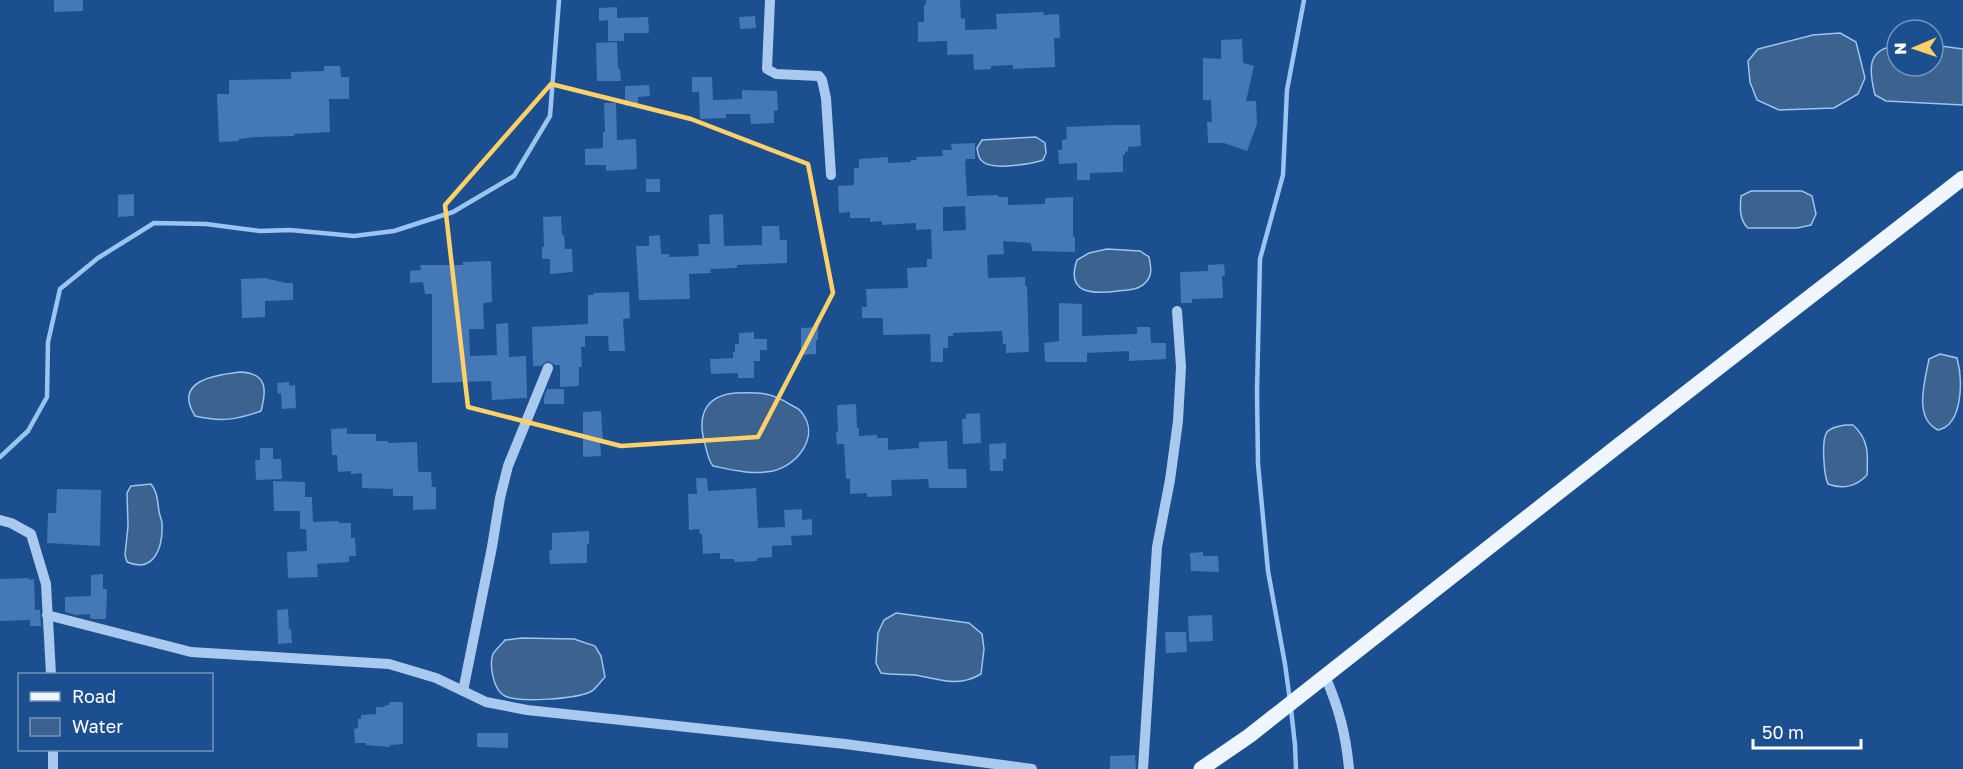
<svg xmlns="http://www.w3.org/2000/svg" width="1963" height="769" font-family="'Golos Text',sans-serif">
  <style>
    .water { fill: #3c6290; stroke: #9cc4f0; stroke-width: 1.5 }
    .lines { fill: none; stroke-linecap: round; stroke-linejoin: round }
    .stream { stroke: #9cc4f0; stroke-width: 4.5 }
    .building { fill: #4478b7; fill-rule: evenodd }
    .minor { stroke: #a9c9ee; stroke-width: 10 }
    .major { stroke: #f0f6ff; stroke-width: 15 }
    .marked { fill: none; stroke: #ffd166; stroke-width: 4.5; stroke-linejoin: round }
  </style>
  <rect width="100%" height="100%" fill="#1b4f8f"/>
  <path class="water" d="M1840 33 1856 42 1865 78 1858 94 1834 108 1779 110 1757 100 1750 82 1748 61 1758 49 1813 35Z
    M1933 45 1963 49V105L1886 101 1875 95C1869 71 1866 48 1897 46V66H1933Z
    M1036 137 1045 143 1046 153 1043 160C1031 164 991 171 982 161 978 158 978 152 977 148L982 140Z
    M1751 191H1802L1812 196 1816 214 1811 225 1797 228H1748C1739 220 1740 207 1741 196Z
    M1107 249 1140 251 1149 257C1151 267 1153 276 1145 283 1139 290 1127 290 1118 291 1094 294 1065 295 1077 260L1089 253Z
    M1940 354 1957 358C1963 380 1963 425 1938 430 1913 418 1925 381 1929 359Z
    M240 372C267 373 267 389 261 411 236 420 221 422 195 416 173 381 214 375 240 372Z
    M735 393C758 392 771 392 791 405 795 407 800 409 802 413 820 436 798 465 773 471 752 475 733 470 713 466 708 460 707 452 705 444 697 417 704 396 735 393Z
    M1845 425H1853C1869 439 1868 455 1867 475 1857 486 1843 490 1828 484 1824 475 1821 440 1827 432 1831 427 1839 426 1845 425Z
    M151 484C158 493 157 500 159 511 159 515 162 519 162 524 163 546 155 574 127 562L125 555 128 526 127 493 131 486Z
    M896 613 969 623 982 634 984 649 981 674C958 688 940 679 915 675 903 674 892 675 881 673L876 663 878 633 884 620Z
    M522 638 574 639 595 646 601 656 605 677C601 681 596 688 592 691 578 699 518 703 505 696 493 690 489 665 493 654 496 649 502 644 505 640Z"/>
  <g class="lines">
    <path class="stream" d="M0 457 28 431 47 397 48 342 60 289 98 258 154 223 206 224 260 231 290 230 354 236 394 231 453 212 514 176 550 116 559 0
      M1290 701 1285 664 1268 571 1258 464 1257 391 1260 259 1283 175 1287 90 1304 0
      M1291 709 1295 745 1296 769"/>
  </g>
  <path class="building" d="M54 0H83V11L54 12Z
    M926 0H960L961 19 965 18V30L997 29 996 14 1043 12 1044 15 1059 14 1060 38H1054L1055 67 1013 69V65L991 66V69L974 70 973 54 947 55V41L918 42V22H924V5H926Z
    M617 7V18L648 17 649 33H624V41H608V20L599 21V8Z
    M755 16 756 28 740 29 739 17Z
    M1242 39 1243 63 1254 66 1246 101H1256L1257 124 1247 151 1224 143H1208L1207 122H1212L1211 100H1203V58L1221 59V40Z
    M617 42 618 69H620L621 81H597L596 43Z
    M324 66H340L341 77H349V99H329L330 132 294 134V136L255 137 239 139V141L219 142 217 94H229V80L291 79V72L324 71Z
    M692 77H712L713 100 742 99V90L777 91 778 110 774 111V123L751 124 750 114H726V118L700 119 699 92H692Z
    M649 85 650 96 638 97V105L625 106V86Z
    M604 103H616L617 140 636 139 637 169 606 171V165H585V149L603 148V132H605Z
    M1114 125H1140L1141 146 1128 147V151L1125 152V155H1123V172L1090 173V180H1077V163L1059 164 1058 150H1062V140L1067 139 1066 127Z
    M975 143V159H966V162H965L967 196 998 195V197H1008V205L1045 204V198L1073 197V237H1075V252L1032 251 1031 243 1003 241 1004 254 987 255 988 278 1025 277V286H1027L1029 352 1006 353V344H1003L1002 331 953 333V336H948V348H943V362H931L930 334 883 335V318H862V307H867L866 289 908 288 907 268 927 267V259H932L931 229 916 230V223L882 225V221L870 222V218H850V212L839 213 838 186 854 185V168H859V159L888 157V163L911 162V160H917L916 157 943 156 942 150H952L951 144ZM965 206 966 230 943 231V207Z
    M646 179H660V192H646Z
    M134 194V216L118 217V195Z
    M723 214 724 246 762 245V226H779L780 240H787V263L737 265V268L710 269 711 273 689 274 690 299 639 300 636 246H649V236L660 235 661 254H669V257L699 256 698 244H710L709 215Z
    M561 216 562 235H564L565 249H572L573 272 550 274V259H542V247H544L543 217Z
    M491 261 492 302 483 303 484 329H469L470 356 497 355 496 324 508 323 509 357 526 356 527 398 492 400 491 381 432 383V294H425L423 282 410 283V271L421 270 420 265H463V262Z
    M1224 264 1225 276H1222L1223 298 1192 299V303H1181L1180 272 1208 271V265Z
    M265 278 286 283H293V300L265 301V317L242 318 241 279Z
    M629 292 630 318 623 319 625 351H609L608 336H585V347H581L582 367H579V386L560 387V365H555L548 361 541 366H533L532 327 588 324V295H594L593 293Z
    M1059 303 1082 304V336L1134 334H1137V327H1150L1151 343H1166V359L1129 361V351L1087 353V362H1045L1044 343 1059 341Z
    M818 327V340H816V354L801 355V328Z
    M754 332V339H767V350H760V361H754V378H738V373L711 374 710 359 733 358V352H735V344H739V333Z
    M289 382V386L295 385 296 408 282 409 281 393 278 394 277 383Z
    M547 389H564V404H544V397Z
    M856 404 857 428H859V436L877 435V438H888V450L919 448V442L947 441 948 469H966L967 488H929L928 479 891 480 892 496 867 497V493L850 494V479H846L844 444H837L836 432H838L837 405Z
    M601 411 603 442H600L601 456 583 457V412Z
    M980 413 981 443 963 444 962 419H966V414Z
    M347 428V434H376V441H388V443L417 442 418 470 419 472H431L432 487H436V509L413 510V496H393V489L362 488V473L351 474V471L338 472 337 455H332L331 429Z
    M1006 443V459H1003V471H990L989 444Z
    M260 448H273V459H281L282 479 256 480 255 460H260Z
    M696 478H707L708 491 756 488 758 528 785 527 784 510 802 509V520L812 519V535L791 536 792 545 772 546V557L757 558V561L735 562 734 559H720V553L703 554 702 534H700L699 529 689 530 688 494H697Z
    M273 481 305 482V497H312L313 522 339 521V523H351V538H355L356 556H349V562L317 564 318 577 288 578 287 552 307 551 306 529H300V511H274Z
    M57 489 101 490 100 546 47 543 48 513H56Z
    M589 531V544H587V563L550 564 549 550H552V533Z
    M1203 552V556H1218L1219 572 1191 571 1190 553Z
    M103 574V589H107L106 619H94L90 618V614L76 615 65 612V597L91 596V575Z
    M29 578V580L34 579 35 610H40L41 626H30V620L0 621V579Z
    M288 609 289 629H291L292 643 278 644 277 610Z
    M1212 615 1213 641 1189 642 1188 616Z
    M1165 632H1186L1187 652 1166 653Z
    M389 702H403V744L390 745V747L366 745V743H355L354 729 358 728V719H361V715L376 714V707H385V705H389Z
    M477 733H508V748L477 747Z
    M1135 755 1136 769H1110V756Z"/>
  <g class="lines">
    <path class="minor" d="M770 0 767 69 776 74 819 76 822 80 826 98 831 175
      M0 520 11 523 31 534 46 584 51 674
      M47 615 191 652 389 664 436 678 486 702 527 710 845 744 1032 769
      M1325 676C1339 708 1346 735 1349 769
      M463 691 492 547 500 498 508 466 548 368
      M53 750V769
      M1143 769 1157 547 1170 480 1178 421 1181 367 1177 311"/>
    <path class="major" d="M1201 769 1249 736 1619 445 1963 178"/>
  </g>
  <path class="marked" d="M551 84 691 119 808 164 833 293 758 437 621 446 468 407 445 205Z"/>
  <rect x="18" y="673" width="195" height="78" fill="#1b4f8f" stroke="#7695bc" stroke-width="1.5"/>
  <rect x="30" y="692" width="30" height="9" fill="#f0f6ff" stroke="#7695bc" stroke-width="1.5"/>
  <text x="72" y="703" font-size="18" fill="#ffffff">Road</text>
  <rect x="30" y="718" width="30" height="18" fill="#3c6290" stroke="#7695bc" stroke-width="1.5"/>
  <text x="72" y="733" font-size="18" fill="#ffffff">Water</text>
  <g transform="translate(1915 48) rotate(268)"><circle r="28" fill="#1b4f8f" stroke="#7695bc" stroke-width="1.5"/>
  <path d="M0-4.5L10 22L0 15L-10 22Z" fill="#ffd166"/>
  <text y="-9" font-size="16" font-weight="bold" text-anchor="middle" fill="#ffffff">N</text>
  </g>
  <path d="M1753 739v9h108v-9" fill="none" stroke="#ffffff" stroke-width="3"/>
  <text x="1762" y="739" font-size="18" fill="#ffffff" stroke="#1b4f8f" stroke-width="4.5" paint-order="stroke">50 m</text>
</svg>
